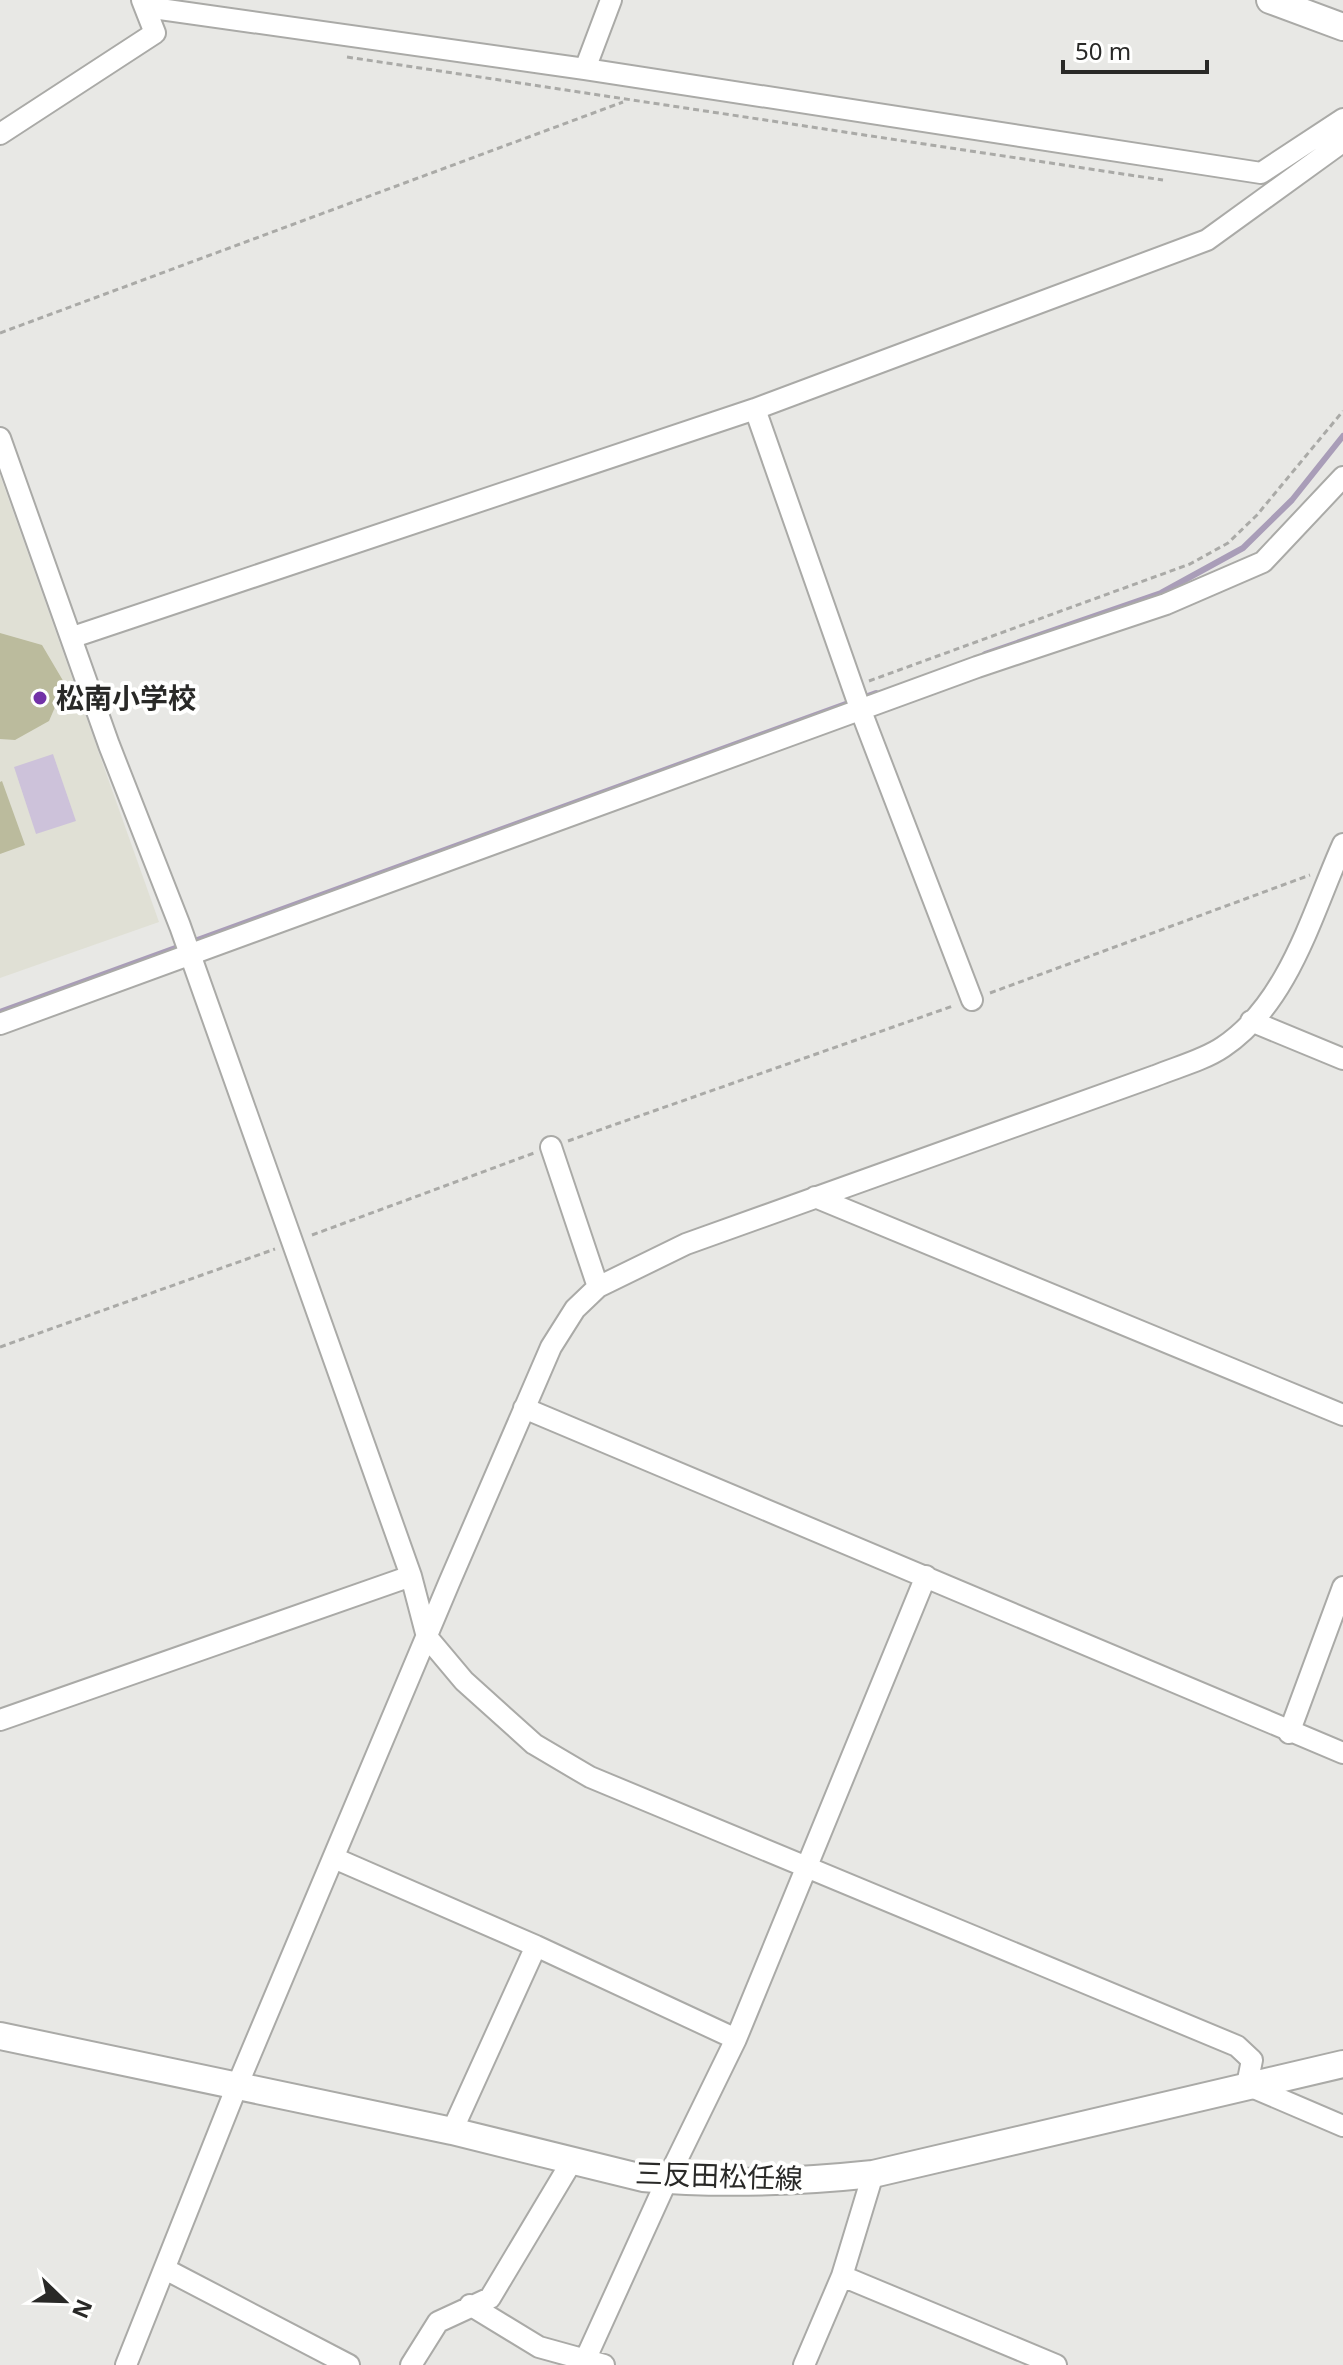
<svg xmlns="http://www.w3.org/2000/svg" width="1343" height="2365" font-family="'Noto Sans','Noto Sans JP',sans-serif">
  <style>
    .built { fill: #e0e0d5 }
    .green { fill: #cdc2da }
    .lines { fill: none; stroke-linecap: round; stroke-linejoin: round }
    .stream { stroke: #a99db8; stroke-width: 6 }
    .building { fill: #bbbb9d }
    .minor-casing { stroke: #aaaaa7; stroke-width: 24 }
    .major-casing { stroke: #aaaaa7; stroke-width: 30 }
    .path { stroke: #aaaaa7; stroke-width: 3; stroke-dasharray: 6 4; stroke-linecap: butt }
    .minor { stroke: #fff; stroke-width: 20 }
    .major { stroke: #fff; stroke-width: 26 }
    .poi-dot { fill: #7332a7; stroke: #fffffe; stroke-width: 3 }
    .labels { text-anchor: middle; stroke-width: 8; stroke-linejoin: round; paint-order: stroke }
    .poi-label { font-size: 28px; font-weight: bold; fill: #292927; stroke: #fffffe; text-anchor: start }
    .street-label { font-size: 28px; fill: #292927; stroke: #fffffe }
  </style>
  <rect width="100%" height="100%" fill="#e8e8e5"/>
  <path class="built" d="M0 475 159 922 0 978Z"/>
  <path class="green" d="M53 754 76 821 36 834 14 767Z"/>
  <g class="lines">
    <path class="stream" d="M985 654 1161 593 1243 548 1292 500 1343 436
      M0 1012 876 693"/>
  </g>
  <path class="building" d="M0 633 42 645 65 684 49 721 15 740 0 739Z
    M2 781 25 845 0 854V782Z"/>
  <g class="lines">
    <defs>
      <path id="minor" d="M146 7 585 69 1261 173 1343 119
        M585 69 611 0
        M0 134 155 33 142 0
        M755 409 861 711 972 1000
        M0 438 109 745 180 926 411 1576 427 1637 464 1681 534 1744 590 1777 1237 2046 1252 2060 1247 2085 1343 2126
        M73 637 755 409 1207 240 1341 143 1339 123
        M1251 1021 1343 1059
        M0 1024 977 667 1166 604 1263 562 1343 477
        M551 1147 598 1287
        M815 1197 1343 1415
        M524 1408 1343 1753
        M0 1720 411 1576
        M1289 1733 1343 1587
        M334 1858 536 1946 736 2039
        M452 2131 536 1946
        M165 2269 349 2365
        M842 2276 1056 2365
        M470 2305 539 2347 604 2365
        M586 2358 667 2180 736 2039 926 1576
        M126 2365 237 2086 449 1583 551 1347 575 1309 598 1287 686 1244 1155 1076C1177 1067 1204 1060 1223 1047 1289 1003 1312 913 1343 844
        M411 2365 438 2322 490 2298 572 2161
        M804 2365 842 2276 873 2174"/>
      <path id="major" d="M1270 0 1343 27
        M0 2036 452 2131 643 2178C720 2185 797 2182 873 2174L1343 2064"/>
    </defs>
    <use href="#minor" class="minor-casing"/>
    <use href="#major" class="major-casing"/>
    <path class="path" d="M347 57 1163 180
      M0 333 623 102
      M869 681 1190 564 1228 543 1257 515 1343 411
      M990 993 1310 875
      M568 1141 953 1006
      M312 1235 534 1153
      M0 1347 275 1249"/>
    <use href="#minor" class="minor"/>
    <use href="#major" class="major"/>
  </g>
  <circle class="poi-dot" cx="40" cy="698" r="8"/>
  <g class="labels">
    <g class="poi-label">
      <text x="56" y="708">松南小学校</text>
    </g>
    <g class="street-label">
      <text transform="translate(719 2176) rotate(2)" y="10">三反田松任線</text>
    </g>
  </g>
  <g transform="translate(64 2301) rotate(113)" stroke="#fffffe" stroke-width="6" paint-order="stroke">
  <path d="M0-6L14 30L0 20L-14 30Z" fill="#292927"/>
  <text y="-12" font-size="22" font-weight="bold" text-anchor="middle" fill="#292927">N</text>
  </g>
  <path d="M1063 60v12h144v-12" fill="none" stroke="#292927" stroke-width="4"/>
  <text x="1075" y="60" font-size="24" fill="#292927" stroke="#fffffe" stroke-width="6" paint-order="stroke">50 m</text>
</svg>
